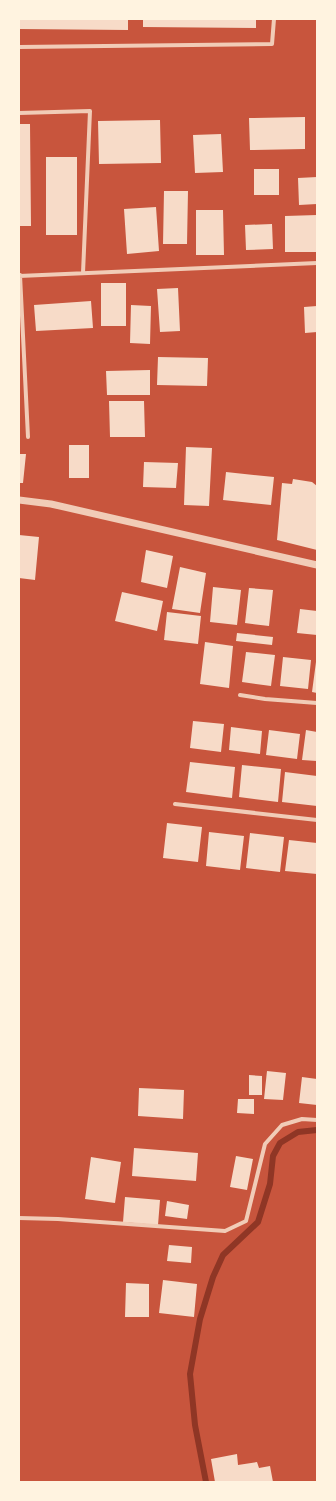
<svg xmlns="http://www.w3.org/2000/svg" width="336" height="1501" font-family="'Nunito Sans',sans-serif">
  <style>
    .lines { fill: none; stroke-linecap: round; stroke-linejoin: round }
    .stream { stroke: #8f3625; stroke-width: 6 }
    .building { fill: #f7dbc8 }
    .minor { stroke: #f1ccb7; stroke-width: 4 }
    .tertiary { stroke: #f1ccb7; stroke-width: 7 }
  </style>
  <rect width="100%" height="100%" fill="#c8553d"/>
  <g class="lines">
    <path class="stream" d="M206 1482 195 1425 190 1374 200 1319 213 1277 223 1255 258 1222 270 1184 273 1156 280 1143 298 1132 317 1130"/>
  </g>
  <path class="building" d="M19 19H128V30L19 29Z
    M143 19H256V28L143 27Z
    M305 117V149L250 150 249 118Z
    M160 120 161 163 99 164 98 121Z
    M19 124H30L31 226H19Z
    M221 134 223 172 195 173 193 135Z
    M46 157H77V235H46Z
    M254 169H279V195H254Z
    M317 177V204L299 205 298 178Z
    M164 191H188L187 244H163Z
    M156 207 159 251 127 254 124 209Z
    M196 210H223L224 255H196Z
    M317 215V252H285V216Z
    M272 224 273 249 246 250 245 225Z
    M101 283H126V326H101Z
    M178 288 180 331 160 332 157 289Z
    M91 301 93 328 36 331 34 305Z
    M131 305 151 306 150 344 130 343Z
    M317 306V332L305 333 304 307Z
    M158 357 208 358 207 386 157 385Z
    M150 370V395H107L106 371Z
    M109 401H144L145 437H110Z
    M69 445H89V478H69Z
    M186 447 212 448 209 506 184 505Z
    M19 454H26L23 483H19Z
    M144 462 178 463 176 488 143 487Z
    M226 472 274 477 271 505 223 500Z
    M293 479 312 482 317 486V550L277 540 282 483 292 484Z
    M19 535 39 537 35 580 19 578Z
    M146 550 173 556 167 588 141 582Z
    M180 567 206 573 200 613 172 609Z
    M213 587 241 590 237 625 210 622Z
    M249 588 273 590 269 626 245 623Z
    M122 592 163 601 157 631 115 621Z
    M300 609 317 611V635L297 633Z
    M167 612 201 616 198 644 164 640Z
    M237 633 273 637 272 645 236 641Z
    M205 642 233 646 229 688 200 684Z
    M246 652 275 655 271 686 242 682Z
    M283 657 311 660 308 689 280 686Z
    M316 662H317V693L312 692Z
    M193 721 224 724 221 752 190 748Z
    M231 727 262 731 260 754 229 750Z
    M269 730 300 734 297 759 266 755Z
    M306 730 317 732V761L302 760Z
    M190 762 235 767 232 798 186 792Z
    M242 765 281 769 278 802 239 797Z
    M285 772 317 776V806L282 802Z
    M167 823 202 827 198 862 163 858Z
    M209 832 244 836 240 870 206 866Z
    M250 833 284 837 280 872 246 868Z
    M289 840 317 843V874L285 871Z
    M267 1071 286 1073 283 1100 264 1099Z
    M249 1075 262 1076V1095H249Z
    M302 1077 317 1079V1105L299 1103Z
    M139 1088 184 1090 183 1119 138 1116Z
    M238 1099H254V1114L237 1113Z
    M134 1148 198 1153 196 1181 132 1176Z
    M236 1156 253 1159 247 1190 230 1187Z
    M91 1157 121 1162 115 1203 85 1199Z
    M125 1197 160 1200 158 1225 123 1222Z
    M167 1201 189 1205 187 1219 165 1216Z
    M169 1245 192 1247 191 1263 167 1261Z
    M163 1280 197 1284 194 1317 159 1313Z
    M126 1283 149 1284V1317H125Z
    M237 1454 238 1465 257 1462 259 1468 270 1466 273 1482H215L211 1459Z"/>
  <g class="lines">
    <path class="minor" d="M19 47 272 44 274 19
      M19 113 90 111 83 273
      M20 275 28 437
      M19 276 317 263
      M240 695 265 699 317 703
      M175 804 317 820
      M19 1218 58 1219 225 1231 246 1221 265 1144 282 1125 302 1119 317 1120"/>
    <path class="tertiary" d="M19 500 51 504 317 565"/>
  </g>
  <rect width="336" height="1501" fill="none" stroke="#fff3e0" stroke-width="40"/>
</svg>
